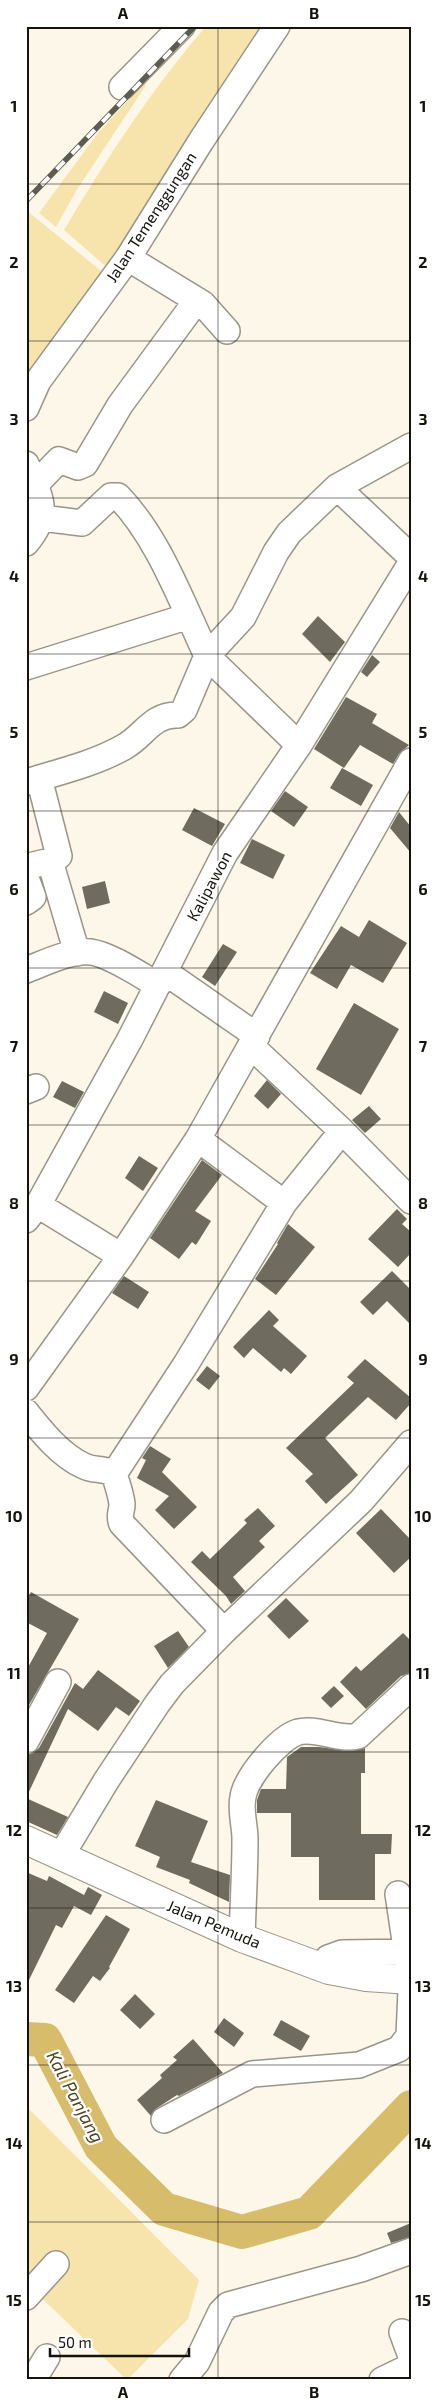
<svg xmlns="http://www.w3.org/2000/svg" width="437" height="2406" font-family="'Exo 2',sans-serif">
  <style>
    .green { fill: #f7e4ad }
    .lines { fill: none; stroke-linecap: round; stroke-linejoin: round }
    .river { stroke: #d7bc6c; stroke-width: 34 }
    .building { fill: #6f6b5e }
    .minor-casing { stroke: #9a9588; stroke-width: 28 }
    .major-casing { stroke: #9a9588; stroke-width: 30 }
    .minor { stroke: #fff; stroke-width: 25 }
    .major { stroke: #fff; stroke-width: 28 }
    .rail-casing { stroke: #5e5b52; stroke-width: 5.5 }
    .rail { stroke: #fff; stroke-width: 4; stroke-dasharray: 11; stroke-linecap: butt }
    .grid { fill: none; stroke: #15130e; stroke-width: 1; stroke-opacity: 0.55 }
    .labels { text-anchor: middle; stroke-width: 4.5; stroke-linejoin: round; paint-order: stroke }
    .street-label { font-size: 16px; fill: #15130e; stroke: #fff }
    .water-label { font-size: 18px; font-style: italic; fill: #4e4320; stroke: #fff }
    .neatline { fill: none; stroke: #15130e; stroke-width: 2 }
    .grid-label { font-size: 16px; text-anchor: middle; font-weight: bold; fill: #15130e }
  </style>
  <rect width="100%" height="100%" fill="#fcf7e8"/>
  <path class="green" d="M206 26H271L110 270 64 230C106 159 152 89 206 26Z
    M144 83 146 85 76 191 56 227 39 213 98 133Z
    M26 210 105 274 26 385Z
    M26 2106 199 2280 188 2319 127 2380 26 2283Z"/>
  <g class="lines">
    <path class="river" d="M26 2039 45 2040 101 2147 164 2209 242 2232 309 2213 411 2107"/>
  </g>
  <path class="building" d="M318 616 345 642 330 662 302 634Z
    M372 655 380 662 367 677 361 672Z
    M346 697 377 714 372 723 409 745 399 754 393 764 360 745 344 768 314 749Z
    M342 768 373 785 361 806 330 788Z
    M285 791 308 807 294 827 271 811Z
    M194 808 225 824 212 846 182 830Z
    M399 812 411 827V853L390 828Z
    M252 839 285 855 273 879 240 863Z
    M105 881 110 903 87 909 82 887Z
    M369 920 407 943 383 983 351 965 337 989 310 973 341 926 359 937Z
    M223 944 237 952 215 986 202 977Z
    M104 991 128 1003 118 1024 94 1012Z
    M354 1003 399 1029 361 1095 316 1069Z
    M267 1080 281 1094 268 1109 254 1096Z
    M62 1081 84 1092 75 1108 53 1097Z
    M369 1106 381 1119 365 1133 352 1120Z
    M139 1156 158 1168 143 1191 125 1178Z
    M202 1160 222 1175 195 1211 211 1221 196 1245 192 1242 179 1259 150 1238Z
    M397 1209 407 1219 402 1224 411 1232V1253L398 1267 368 1239Z
    M288 1224 315 1247 276 1295 255 1279 278 1244 277 1243Z
    M392 1271 411 1290V1325L387 1301 373 1315 360 1302Z
    M124 1276 149 1292 138 1309 112 1293Z
    M269 1310 279 1320 273 1326 307 1356 291 1374 284 1368 281 1372 253 1348 244 1358 233 1347Z
    M365 1359 411 1398V1403L396 1420 368 1397 325 1438 358 1475 326 1504 305 1481 313 1474 286 1448 354 1383 347 1377Z
    M207 1366 220 1376 209 1390 196 1380Z
    M150 1446 171 1459 162 1472 197 1507 174 1529 155 1510 169 1496 137 1478 146 1460 142 1458Z
    M258 1508 275 1526 259 1541 265 1547 233 1577 245 1591 231 1604 226 1596 191 1562 202 1551 210 1559 247 1523 244 1520Z
    M381 1509 411 1540V1557L394 1573 356 1533Z
    M31 1592 79 1619 26 1710V1671L47 1633 26 1622V1601Z
    M286 1598 309 1621 289 1639 267 1616Z
    M178 1631 189 1647 168 1668 154 1646Z
    M403 1633 411 1641V1673L401 1676 366 1709 340 1682 356 1666 361 1671Z
    M98 1670 140 1701 129 1716 116 1707 98 1731 68 1709 26 1798 68 1817 57 1835 26 1821V1755L33 1753 39 1748 75 1683 83 1689Z
    M334 1686 344 1696 331 1708 321 1698Z
    M301 1747H319L350 1751 365 1748V1773H361V1834H392L391 1854H375V1900H319V1857H291V1813H257V1800L261 1789H286L287 1757Z
    M156 1800 208 1821 191 1862 230 1875 229 1902 189 1883 190 1880 156 1867 160 1857 135 1846Z
    M26 1872 47 1881 49 1876 84 1895 88 1887 102 1895 91 1915 74 1906 62 1928 56 1925 26 1986Z
    M106 1915 130 1929 109 1967 110 1968 100 1981 93 1976 74 2003 55 1990Z
    M135 1994 155 2014 140 2029 120 2010Z
    M224 2018 244 2033 234 2047 214 2032Z
    M281 2020 310 2036 301 2051 273 2035Z
    M193 2039 223 2073 179 2096 177 2095 157 2108 151 2116 137 2100 162 2078 160 2075 177 2060 173 2057Z
    M411 2223V2237L391 2243 387 2233Z"/>
  <g class="lines">
    <defs>
      <path id="minor" d="M122 87 182 26
        M128 258 203 304 227 331
        M26 408 38 381 128 258 201 141 277 26
        M26 464C40 497 52 513 26 543
        M35 485 59 460 78 467 85 464 120 405 197 300
        M337 487 411 557
        M42 518 82 523 111 496H118C150 529 170 574 189 616
        M26 667 189 616 207 656 299 745
        M39 778 59 856 50 861
        M26 782C59 772 94 764 124 747 144 736 152 714 178 715L184 710 207 656 243 617 276 552 289 533 337 487 411 446
        M26 869 29 866 50 861 77 953
        M26 878 33 897 26 902
        M26 970C45 963 70 950 91 952 111 955 140 975 158 985
        M165 972 257 1036
        M251 1046 342 1131 411 1201
        M26 1091 36 1087
        M198 1139 284 1203
        M38 1205 121 1256
        M26 1220 38 1205 130 1039 225 853 299 745 411 563
        M26 1388 121 1256 198 1139 411 761
        M26 1412C41 1431 61 1456 84 1466 96 1472 100 1466 114 1474
        M224 1631 122 1524C118 1516 122 1512 122 1504 121 1494 117 1483 114 1474L186 1364 284 1203 342 1131
        M26 1741 58 1682
        M61 1856 106 1781 157 1704 172 1684 224 1631 361 1501 411 1443
        M398 1894 409 1968
        M242 1938C243 1904 245 1872 245 1839 245 1826 240 1810 243 1797 246 1777 279 1738 298 1732 317 1727 339 1741 358 1736L411 1687
        M329 1970 328 1958 342 1953 411 1952
        M164 2120 252 2074 359 2065 399 2049 409 2036 411 1990
        M26 2297 56 2264
        M402 2332 411 2356
        M33 2380 47 2357
        M182 2380 197 2362 221 2312 228 2305 361 2269 411 2251
        M382 2380 411 2366"/>
      <path id="major" d="M26 1840 242 1938 329 1970 366 1977 411 1980"/>
    </defs>
    <use href="#minor" class="minor-casing"/>
    <use href="#major" class="major-casing"/>
    <use href="#minor" class="minor"/>
    <use href="#major" class="major"/>
    <defs>
      <path id="rail" d="M26 201 195 26"/>
    </defs>
    <use href="#rail" class="rail-casing"/>
    <use href="#rail" class="rail"/>
  </g>
  <path class="grid" d="M218 26V2380M26 184H411M26 341H411M26 498H411M26 654H411M26 811H411M26 968H411M26 1125H411M26 1281H411M26 1438H411M26 1595H411M26 1752H411M26 1908H411M26 2065H411M26 2222H411"/>
  <g class="labels">
    <g class="street-label">
      <text transform="translate(151 217) rotate(-57)" y="6">Jalan Temenggungan</text>
      <text transform="translate(209 886) rotate(-62)" y="6">Kalipawon</text>
      <text transform="translate(214 1924) rotate(23)" y="6">Jalan Pemuda</text>
    </g>
    <g class="water-label">
      <text transform="translate(75 2097) rotate(62)" y="6">Kali Panjang</text>
    </g>
  </g>
  <rect width="437" height="2406" fill="none" stroke="#ffffff" stroke-width="55"/>
  <path d="M50 2348v8h139v-8" fill="none" stroke="#15130e" stroke-width="2.5"/>
  <text x="58" y="2348" font-size="15" fill="#15130e" stroke="#ffffff" stroke-width="4" paint-order="stroke">50 m</text>
  <rect x="28" y="28" width="382" height="2350" class="neatline"/>
  <g class="grid-label">
    <text x="123" y="19">A</text>
    <text x="314" y="19">B</text>
    <text x="14" y="112">1</text>
    <text x="423" y="112">1</text>
    <text x="14" y="268">2</text>
    <text x="423" y="268">2</text>
    <text x="14" y="425">3</text>
    <text x="423" y="425">3</text>
    <text x="14" y="582">4</text>
    <text x="423" y="582">4</text>
    <text x="14" y="738">5</text>
    <text x="423" y="738">5</text>
    <text x="14" y="895">6</text>
    <text x="423" y="895">6</text>
    <text x="14" y="1052">7</text>
    <text x="423" y="1052">7</text>
    <text x="14" y="1209">8</text>
    <text x="423" y="1209">8</text>
    <text x="14" y="1365">9</text>
    <text x="423" y="1365">9</text>
    <text x="14" y="1522">10</text>
    <text x="423" y="1522">10</text>
    <text x="14" y="1679">11</text>
    <text x="423" y="1679">11</text>
    <text x="14" y="1836">12</text>
    <text x="423" y="1836">12</text>
    <text x="14" y="1992">13</text>
    <text x="423" y="1992">13</text>
    <text x="14" y="2149">14</text>
    <text x="423" y="2149">14</text>
    <text x="14" y="2306">15</text>
    <text x="423" y="2306">15</text>
    <text x="123" y="2398">A</text>
    <text x="314" y="2398">B</text>
  </g>
</svg>
